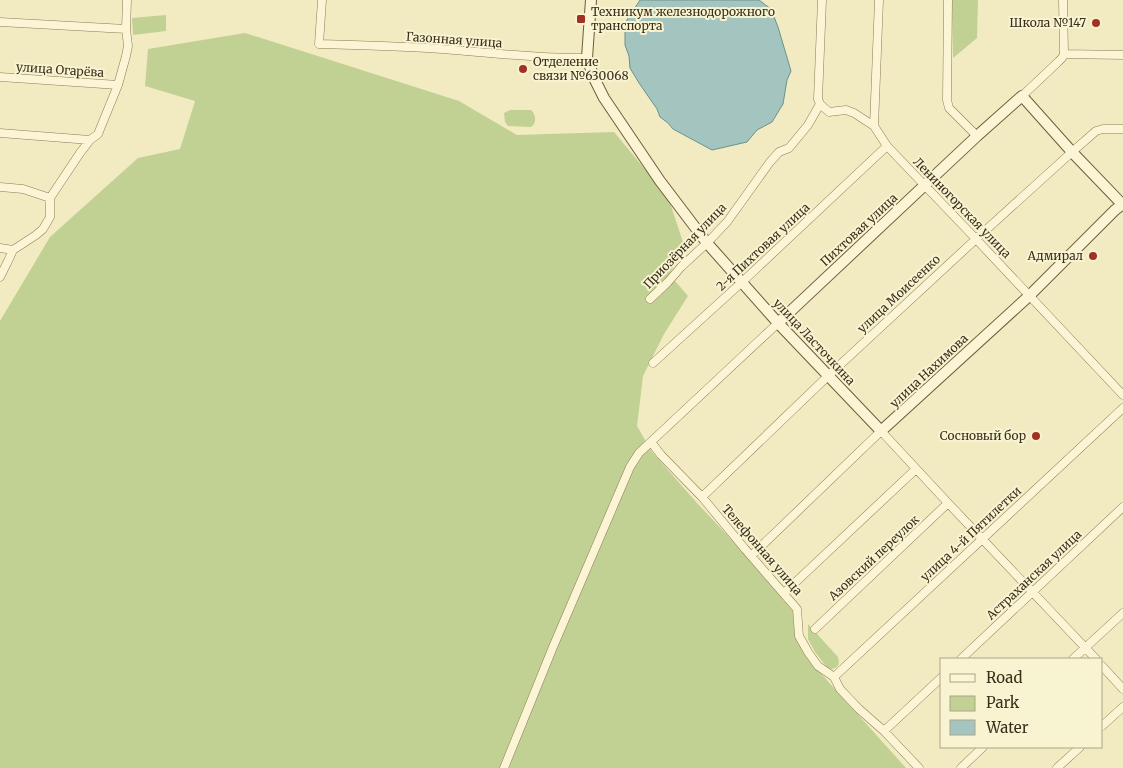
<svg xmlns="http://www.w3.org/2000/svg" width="1123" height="768" font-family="Merriweather,serif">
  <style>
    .green { fill: #c1d193 }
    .water { fill: #a4c4bf; stroke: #6a938e }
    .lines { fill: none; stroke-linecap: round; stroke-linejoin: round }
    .street-casing { stroke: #8d7b56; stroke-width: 9 }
    .secondary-casing { stroke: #6f5c3a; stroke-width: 12 }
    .street { stroke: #fcf5d5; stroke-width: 8 }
    .secondary { stroke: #fcf5d5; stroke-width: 10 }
    .poi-dot { fill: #a13221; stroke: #f8f3d1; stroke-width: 2 }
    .labels { text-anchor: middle; stroke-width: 4; stroke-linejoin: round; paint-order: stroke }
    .poi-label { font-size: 12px; fill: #3b2f1c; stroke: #f8f3d1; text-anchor: end }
    .street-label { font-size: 12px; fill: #3b2f1c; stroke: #f8f3d1 }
  </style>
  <rect width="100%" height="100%" fill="#f2eac1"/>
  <path class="green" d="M952 0H978L977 38 953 58Z
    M166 15V31L133 35 132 18Z
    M245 33 459 101 517 135 614 132 668 197 685 248 669 274 688 296 664 334 643 376 637 426 652 452 697 503 746 555 793 612 795 632 798 642 807 658 906 768H0V321L50 237 138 158 180 149 195 101 145 86 148 49Z
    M510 110H531C536 114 537 123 531 127L508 126 505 122 504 113Z
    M808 624 838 657 839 663 837 667 829 670 815 652 808 639Z"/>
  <path class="water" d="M640 0H759L771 9 778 27 791 71 787 80 783 104 772 122 757 130 747 142 712 150 673 129 668 123 660 117 657 109 639 83 630 68 629 56 625 45V30L627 20Z"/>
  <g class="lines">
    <defs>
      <path id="street" d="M322 0 319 44C355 45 391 46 427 48 480 51 534 59 587 58
        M879 0 874 126 887 146 976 239 1123 395
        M948 0 947 100 949 108 977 136
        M1063 0 1064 54
        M0 22 126 29
        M0 77 118 85
        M1022 96 1058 62 1062 58 1064 54 1123 55
        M820 104 829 112 846 110 854 113 874 126
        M0 133 90 140
        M0 187 23 189 50 198
        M0 248 13 250
        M0 277 8 261 13 250 36 235 43 229 50 217V198L80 153 90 140 98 134 118 85 126 56 128 46 126 29 127 0
        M650 299 668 282 681 267 707 243 727 222 770 162 779 152 789 148 808 125 820 104 818 99 822 0
        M653 363 741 283 887 146
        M651 442 661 455 702 497 745 549 797 609 799 636 808 652 818 666 834 677 840 689 859 709 884 731 919 768
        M702 497 829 375 976 239 1072 152 1096 131 1103 129H1123
        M751 556 881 431 948 503 1096 659
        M784 593 916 469
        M815 629 948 503
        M961 659 1123 507
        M1073 659 1123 613
        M1102 666 1123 689
        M834 677 1123 408
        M1102 726 1123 707
        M884 731 942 677
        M504 768 553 647 630 467 639 453 778 323
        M961 768 983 747
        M1057 768 1080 747"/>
      <path id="secondary" d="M591 0 587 58 594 78 604 98 660 181 707 243 778 323 881 431 1029 296 1115 210 1123 204
        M778 323 977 136 1022 96 1072 152 1122 204"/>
    </defs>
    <use href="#street" class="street-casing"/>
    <use href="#secondary" class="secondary-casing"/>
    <use href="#street" class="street"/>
    <use href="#secondary" class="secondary"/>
  </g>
  <g class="poi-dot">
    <rect x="576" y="14" width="10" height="10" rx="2.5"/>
    <circle cx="1096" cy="23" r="5"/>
    <circle cx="523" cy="69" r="5"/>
    <circle cx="1093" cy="256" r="5"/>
    <circle cx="1036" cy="436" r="5"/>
  </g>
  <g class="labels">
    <g class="poi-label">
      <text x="591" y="16" text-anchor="start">Техникум железнодорожного<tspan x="591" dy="14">транспорта</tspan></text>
      <text x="1086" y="27">Школа №147</text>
      <text x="533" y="66" text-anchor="start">Отделение<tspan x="533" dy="14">связи №630068</tspan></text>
      <text x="1083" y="260">Адмирал</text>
      <text x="1026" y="440">Сосновый бор</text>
    </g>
    <g class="street-label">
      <text transform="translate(454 40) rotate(4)" y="4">Газонная улица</text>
      <text transform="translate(60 70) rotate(4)" y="4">улица Огарёва</text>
      <text transform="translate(962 208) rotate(46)" y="4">Лениногорская улица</text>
      <text transform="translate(859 230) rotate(-43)" y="4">Пихтовая улица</text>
      <text transform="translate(685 246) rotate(-46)" y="4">Приозёрная улица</text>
      <text transform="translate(763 247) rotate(-43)" y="4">2-я Пихтовая улица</text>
      <text transform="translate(899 294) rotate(-43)" y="4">улица Моисеенко</text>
      <text transform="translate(814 342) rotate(47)" y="4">улица Ласточкина</text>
      <text transform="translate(929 371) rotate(-43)" y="4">улица Нахимова</text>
      <text transform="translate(971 534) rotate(-43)" y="4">улица 4-й Пятилетки</text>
      <text transform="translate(762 550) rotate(49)" y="4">Телефонная улица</text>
      <text transform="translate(874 558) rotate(-43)" y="4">Азовский переулок</text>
      <text transform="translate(1034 575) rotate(-43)" y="4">Астраханская улица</text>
    </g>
  </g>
  <rect x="940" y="658" width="162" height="90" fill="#f8f3d1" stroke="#aca589"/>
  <rect x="950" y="674" width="25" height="8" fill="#fcf5d5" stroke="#aca589"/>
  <text x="986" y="683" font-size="15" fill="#3b2f1c">Road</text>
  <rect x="950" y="696" width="25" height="15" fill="#c1d193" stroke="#aca589"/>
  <text x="986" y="708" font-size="15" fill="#3b2f1c">Park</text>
  <rect x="950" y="720" width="25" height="15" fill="#a4c4bf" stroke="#aca589"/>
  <text x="986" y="733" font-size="15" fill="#3b2f1c">Water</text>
</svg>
